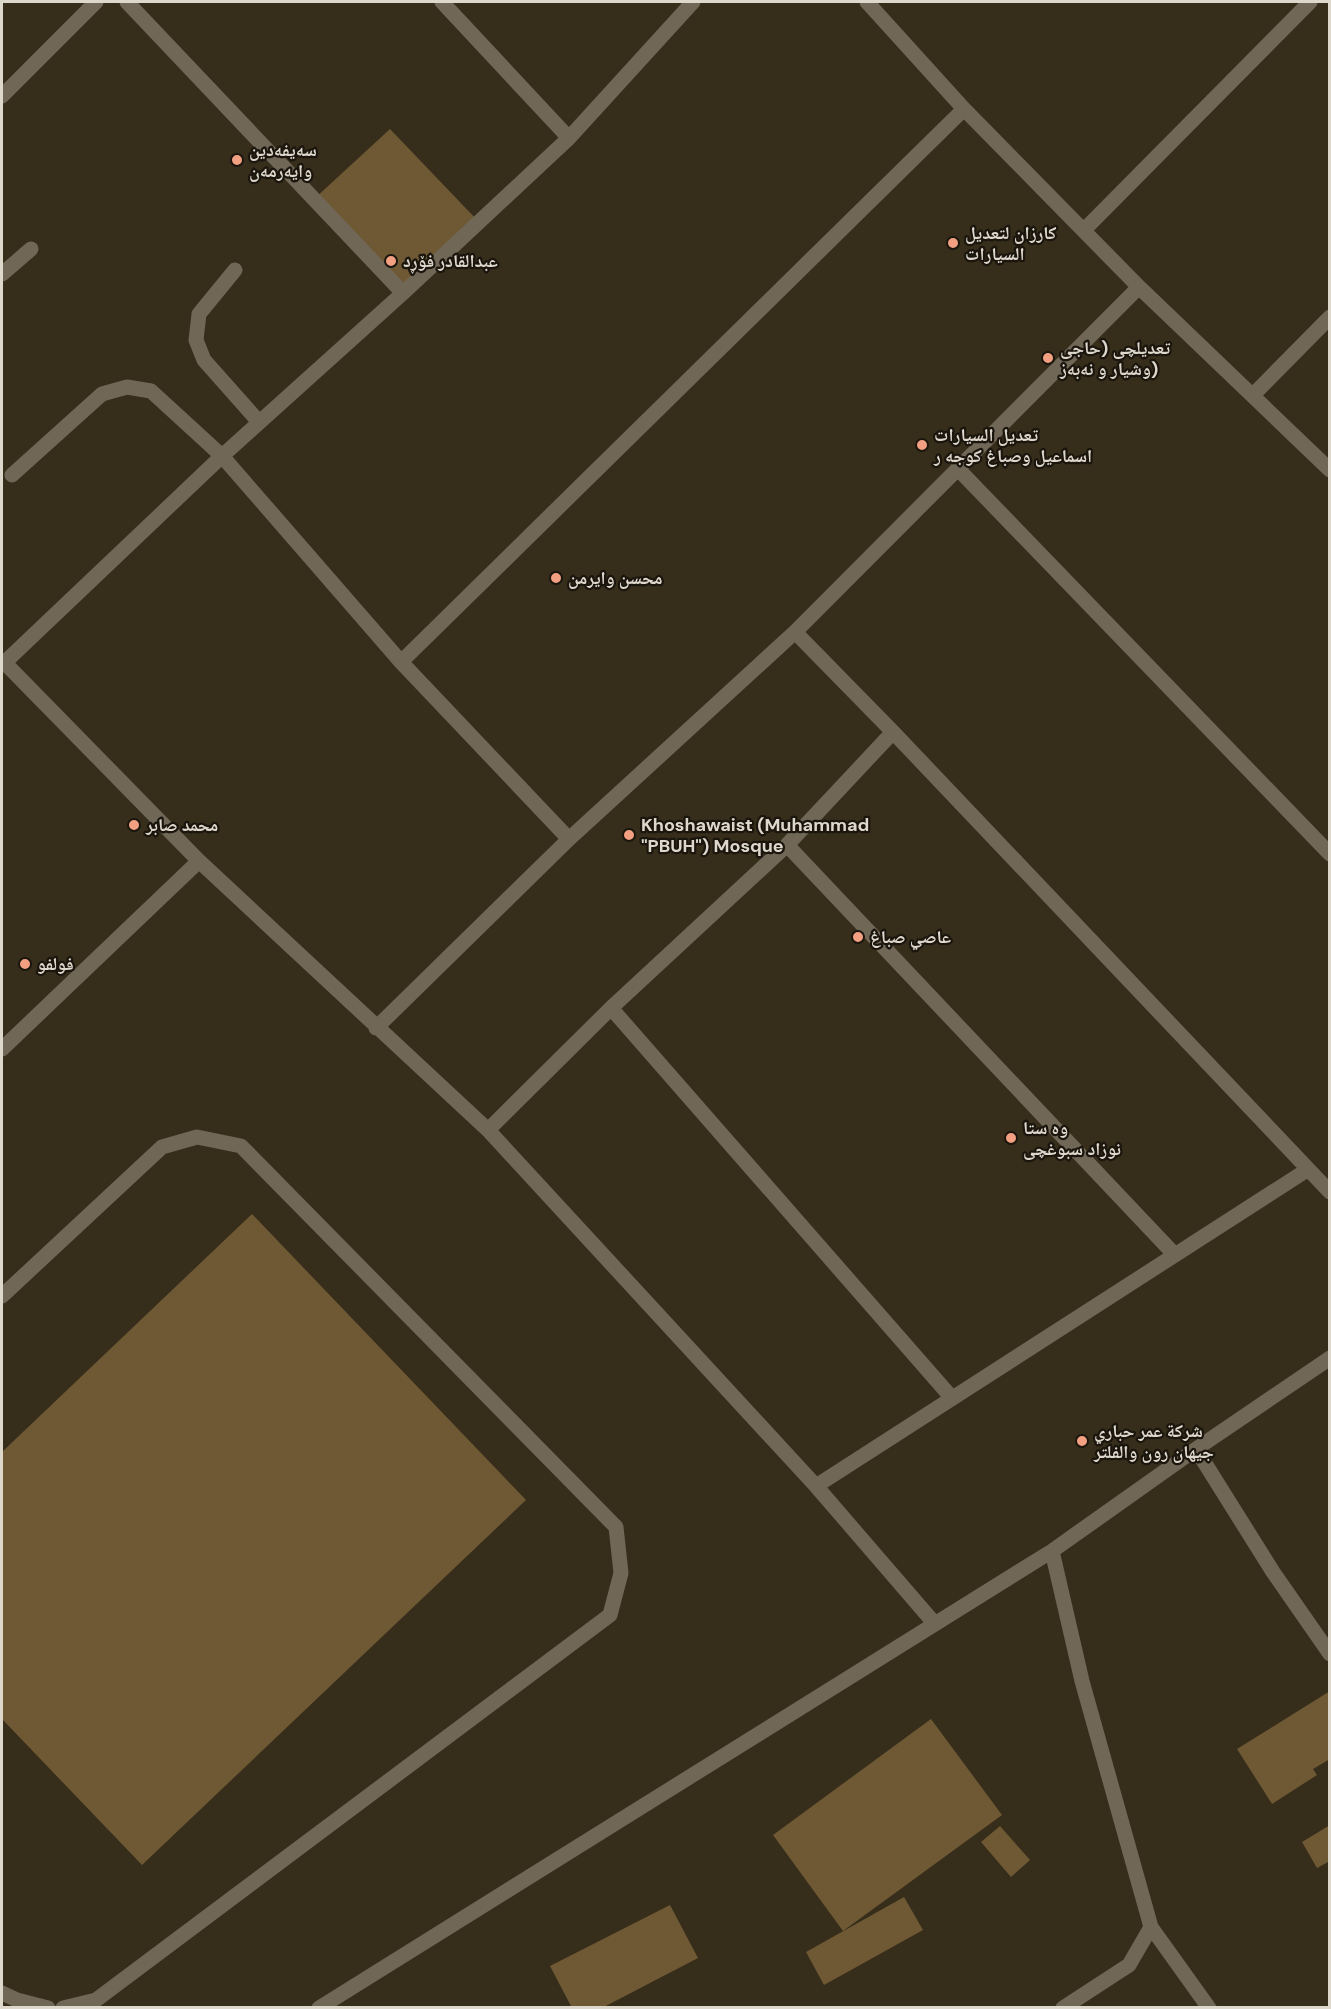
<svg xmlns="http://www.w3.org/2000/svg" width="1331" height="2009" font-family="'DM Sans','Noto Naskh Arabic',sans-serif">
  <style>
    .building { fill: #6e5934 }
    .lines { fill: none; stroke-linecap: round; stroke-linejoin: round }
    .minor { stroke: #706757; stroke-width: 15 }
    .poi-dot { fill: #f2a081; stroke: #1a160e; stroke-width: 2 }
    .labels { text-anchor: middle; stroke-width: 4.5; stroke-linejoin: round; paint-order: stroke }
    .poi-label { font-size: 18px; font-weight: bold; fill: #ded7cc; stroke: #1a160e; text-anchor: start }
  </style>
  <rect width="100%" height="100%" fill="#372d1b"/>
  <path class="building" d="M390 129 479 222 403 293 314 199Z
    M252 1214 526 1500 142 1865 2 1719V1452Z
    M1330 1691V1759L1313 1769 1317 1775 1272 1804 1237 1749Z
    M931 1719 1002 1815 843 1931 773 1835Z
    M1330 1825V1861L1317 1868 1302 1842Z
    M1000 1826 1030 1860 1011 1877 981 1842Z
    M904 1897 923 1930 824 1985 806 1952Z
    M670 1905 698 1958 602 2008H572L550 1966Z"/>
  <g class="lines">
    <path class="minor" d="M127 2 403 293
      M442 2 569 138
      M867 2 964 109 1139 287 1330 470
      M2 96 96 2
      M1084 230 1310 2
      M235 270 199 314 196 340 204 360 259 422
      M2 274 31 249
      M1253 395 1330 317
      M958 469 1330 854
      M12 475 102 394 127 387 151 391 222 456 401 662 569 839
      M795 632 893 732 1330 1192
      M4 662 199 861 488 1130 816 1486 935 1624
      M401 662 964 109
      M2 665 222 456 403 293 569 138 693 2
      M787 845 1175 1255
      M611 1008 952 1398
      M376 1028 569 839 795 632 1139 287
      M2 1049 199 861
      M488 1130 611 1008 787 845 893 732
      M2 1296 162 1147 197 1137 241 1146 616 1527 621 1573 610 1615 96 2000 63 2008
      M1196 1449 1273 1572 1330 1654
      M816 1486 1307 1170
      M1052 1551 1082 1681 1151 1927 1209 2008
      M2 1993 17 2000 48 2008
      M319 2008 1052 1551 1196 1449 1330 1358
      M1063 2008 1129 1965 1151 1927"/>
  </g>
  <g class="poi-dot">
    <circle cx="237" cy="160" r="6"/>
    <circle cx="953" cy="243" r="6"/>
    <circle cx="391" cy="261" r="6"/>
    <circle cx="1048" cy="358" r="6"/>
    <circle cx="922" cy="445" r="6"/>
    <circle cx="556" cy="578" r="6"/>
    <circle cx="134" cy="825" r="6"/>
    <circle cx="629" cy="835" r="6"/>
    <circle cx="858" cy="937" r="6"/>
    <circle cx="25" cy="964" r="6"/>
    <circle cx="1011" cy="1138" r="6"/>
    <circle cx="1082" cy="1441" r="6"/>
  </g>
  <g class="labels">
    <g class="poi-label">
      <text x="249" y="156">سەیفەدین<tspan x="249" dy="21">وایەرمەن</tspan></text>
      <text x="965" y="239">كارزان لتعديل<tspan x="965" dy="21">السيارات</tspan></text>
      <text x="403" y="267">عبدالقادر فۆڕد</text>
      <text x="1060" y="354">تعديلچى (حاجى<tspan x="1060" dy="21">وشيار و نەبەز)</tspan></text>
      <text x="934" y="441">تعديل السيارات<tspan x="934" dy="21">اسماعيل وصباغ كوجه ر</tspan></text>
      <text x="568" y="584">محسن وایرمن</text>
      <text x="146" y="831">محمد صابر</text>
      <text x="641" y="831">Khoshawaist (Muhammad<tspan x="641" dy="21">"PBUH") Mosque</tspan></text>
      <text x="870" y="943">عاصي صباغ</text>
      <text x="37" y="970">فولفو</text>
      <text x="1023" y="1134">وه ستا<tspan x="1023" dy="21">نوزاد سبوغچى</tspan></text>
      <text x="1094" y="1437">شركة عمر حباري<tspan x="1094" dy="21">جيھان رون والفلتر</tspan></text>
    </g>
  </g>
  <rect width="1331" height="2009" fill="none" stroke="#ded7cc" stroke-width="6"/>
</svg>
